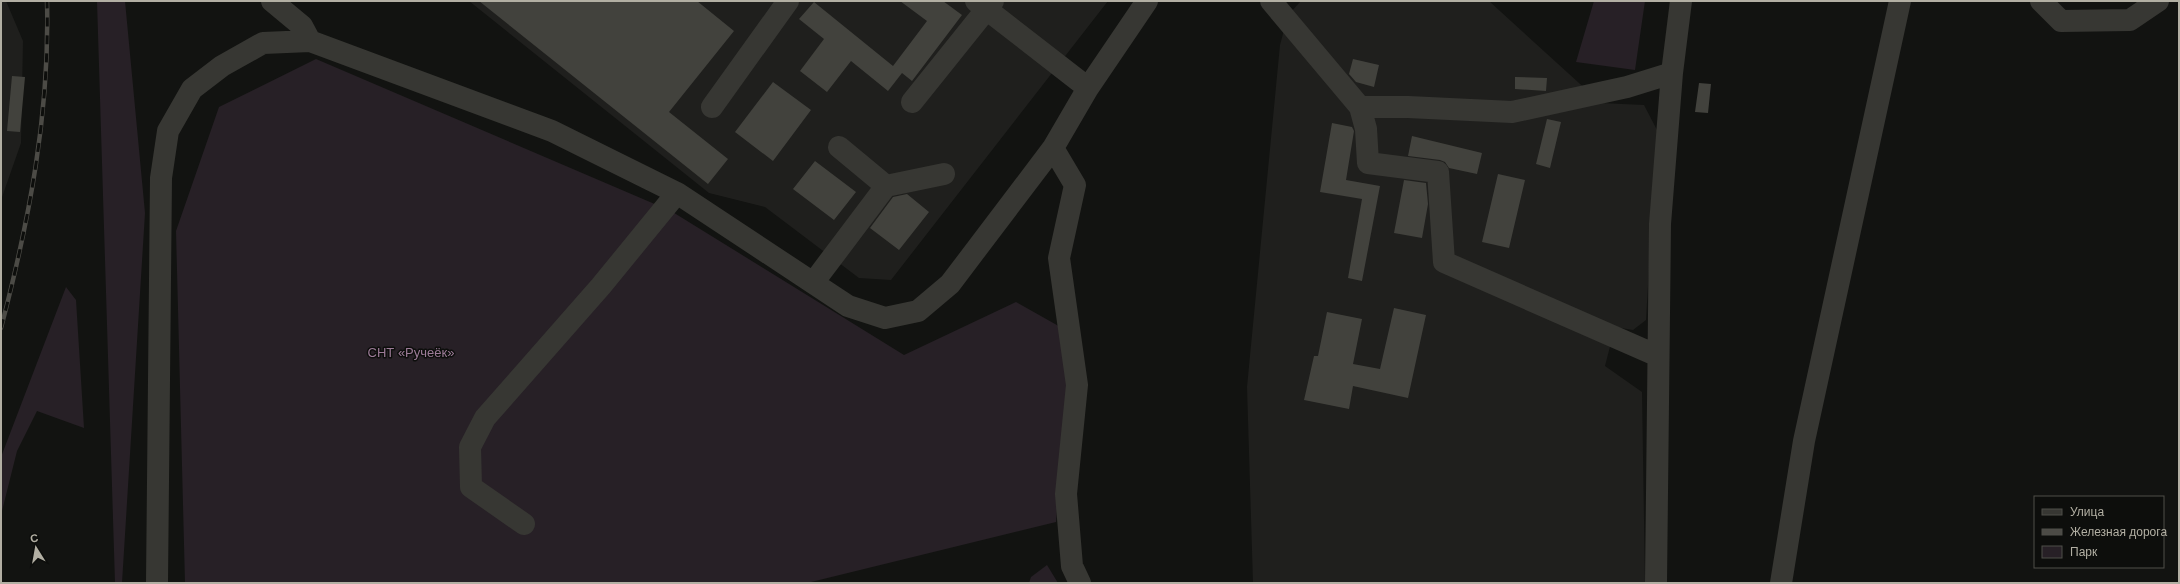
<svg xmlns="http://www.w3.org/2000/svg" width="2180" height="584" font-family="Helvetica,sans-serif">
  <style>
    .built { fill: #1f1f1d }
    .green { fill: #272026 }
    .building { fill: #42423d }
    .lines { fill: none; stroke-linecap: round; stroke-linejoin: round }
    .minor { stroke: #373733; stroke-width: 22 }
    .rail-casing { stroke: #4c4b46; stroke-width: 4.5 }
    .rail { stroke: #0d0e0c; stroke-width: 3; stroke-dasharray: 9; stroke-linecap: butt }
    .labels { text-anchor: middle; stroke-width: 3; stroke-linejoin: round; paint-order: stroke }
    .park-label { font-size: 13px; fill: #9c7b97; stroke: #0d0e0c }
  </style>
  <rect width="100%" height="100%" fill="#121311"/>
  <path class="built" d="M1 1H6L23 41 21 143 1 200Z
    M469 1H1108L891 280 859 278 765 207 709 193Z
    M1301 1H1489L1601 103 1644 105 1657 130 1646 320 1633 330 1615 327 1605 366 1642 392 1645 583H1253L1247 387 1280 45 1288 15Z"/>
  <path class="green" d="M97 1H125L145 213 122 583H115Z
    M1594 1H1645L1635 70 1576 62Z
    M316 59 671 211 904 355 1016 302 1071 333 1056 522 807 583H185L176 231 219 107Z
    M66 287 76 300 84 428 37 411 17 451 1 515V457Z
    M1047 565 1058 583H1029L1031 577Z"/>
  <path class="building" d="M479 1H697L734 31 669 112 728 159 708 184Z
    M900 1H943L962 15 912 81 902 73 888 91 851 61 827 92 800 71 824 39 799 19 814 2 893 66 927 21Z
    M1353 59 1379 65 1374 87 1356 82 1349 74Z
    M12 76 25 77 20 132 7 131Z
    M1515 77 1547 78 1546 91 1515 89Z
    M773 82 811 110 773 161 735 132Z
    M1699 83 1711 84 1708 113 1695 112Z
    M1547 119 1561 122 1550 168 1536 164Z
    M1332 123 1352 127 1354 131 1346 180 1380 186 1362 281 1348 278 1362 199 1320 192Z
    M1412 136 1482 153 1477 174 1449 168 1445 162 1440 160 1408 156Z
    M815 161 856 192 834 220 793 189Z
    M1498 174 1525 180 1509 248 1482 242Z
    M1404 180 1426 183 1428 204 1422 238 1394 233Z
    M907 194 929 212 899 250 870 228 893 197Z
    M1394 308 1426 315 1408 398 1353 386 1349 409 1304 400 1314 356H1318L1327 312 1362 319 1353 364 1380 369Z"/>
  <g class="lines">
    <path class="minor" d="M272 1 302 26 310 41
      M976 1 1088 88
      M1271 1 1360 107 1366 129 1368 163 1438 172 1444 262 1658 356
      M2041 1 2061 21 2130 20 2158 1
      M912 102 993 1
      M712 107 788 1
      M1360 107H1408L1512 112 1627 87 1672 73
      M839 147 886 186
      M1053 148 1075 185 1059 258 1077 385 1066 494 1072 566 1080 583
      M813 283 886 186 944 174
      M524 524 471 487 470 447 485 418 601 286 677 193
      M157 583 161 178 168 131 192 89 222 66 263 43 310 41 552 131 677 193 848 306 885 318 918 311 950 284 1053 148 1088 88 1147 1
      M1656 583 1660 224 1672 73 1681 1
      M1781 583 1804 441 1900 1"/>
    <defs>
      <path id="rail" d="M1 328C29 221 50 113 47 1"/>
    </defs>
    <use href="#rail" class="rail-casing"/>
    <use href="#rail" class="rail"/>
  </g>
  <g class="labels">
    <g class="park-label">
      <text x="411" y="357">СНТ «Ручеёк»</text>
    </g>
  </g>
  <rect width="2180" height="584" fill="none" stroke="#b2afa3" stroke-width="4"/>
  <rect x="2034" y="496" width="130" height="72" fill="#0d0e0c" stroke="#4f4e48"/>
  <rect x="2042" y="509" width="20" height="6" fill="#373733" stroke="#4f4e48"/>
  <text x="2070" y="516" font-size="12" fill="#b2afa3">Улица</text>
  <rect x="2042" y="529" width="20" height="6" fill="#4c4b46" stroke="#4f4e48"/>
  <text x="2070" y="536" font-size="12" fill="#b2afa3">Железная дорога</text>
  <rect x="2042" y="546" width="20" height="12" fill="#272026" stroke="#4f4e48"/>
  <text x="2070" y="556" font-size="12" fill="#b2afa3">Парк</text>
  <g transform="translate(36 548) rotate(349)" stroke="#0d0e0c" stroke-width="3" paint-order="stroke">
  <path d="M0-3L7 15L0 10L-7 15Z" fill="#b2afa3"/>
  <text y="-6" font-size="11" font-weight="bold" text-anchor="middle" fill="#b2afa3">С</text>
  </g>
</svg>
